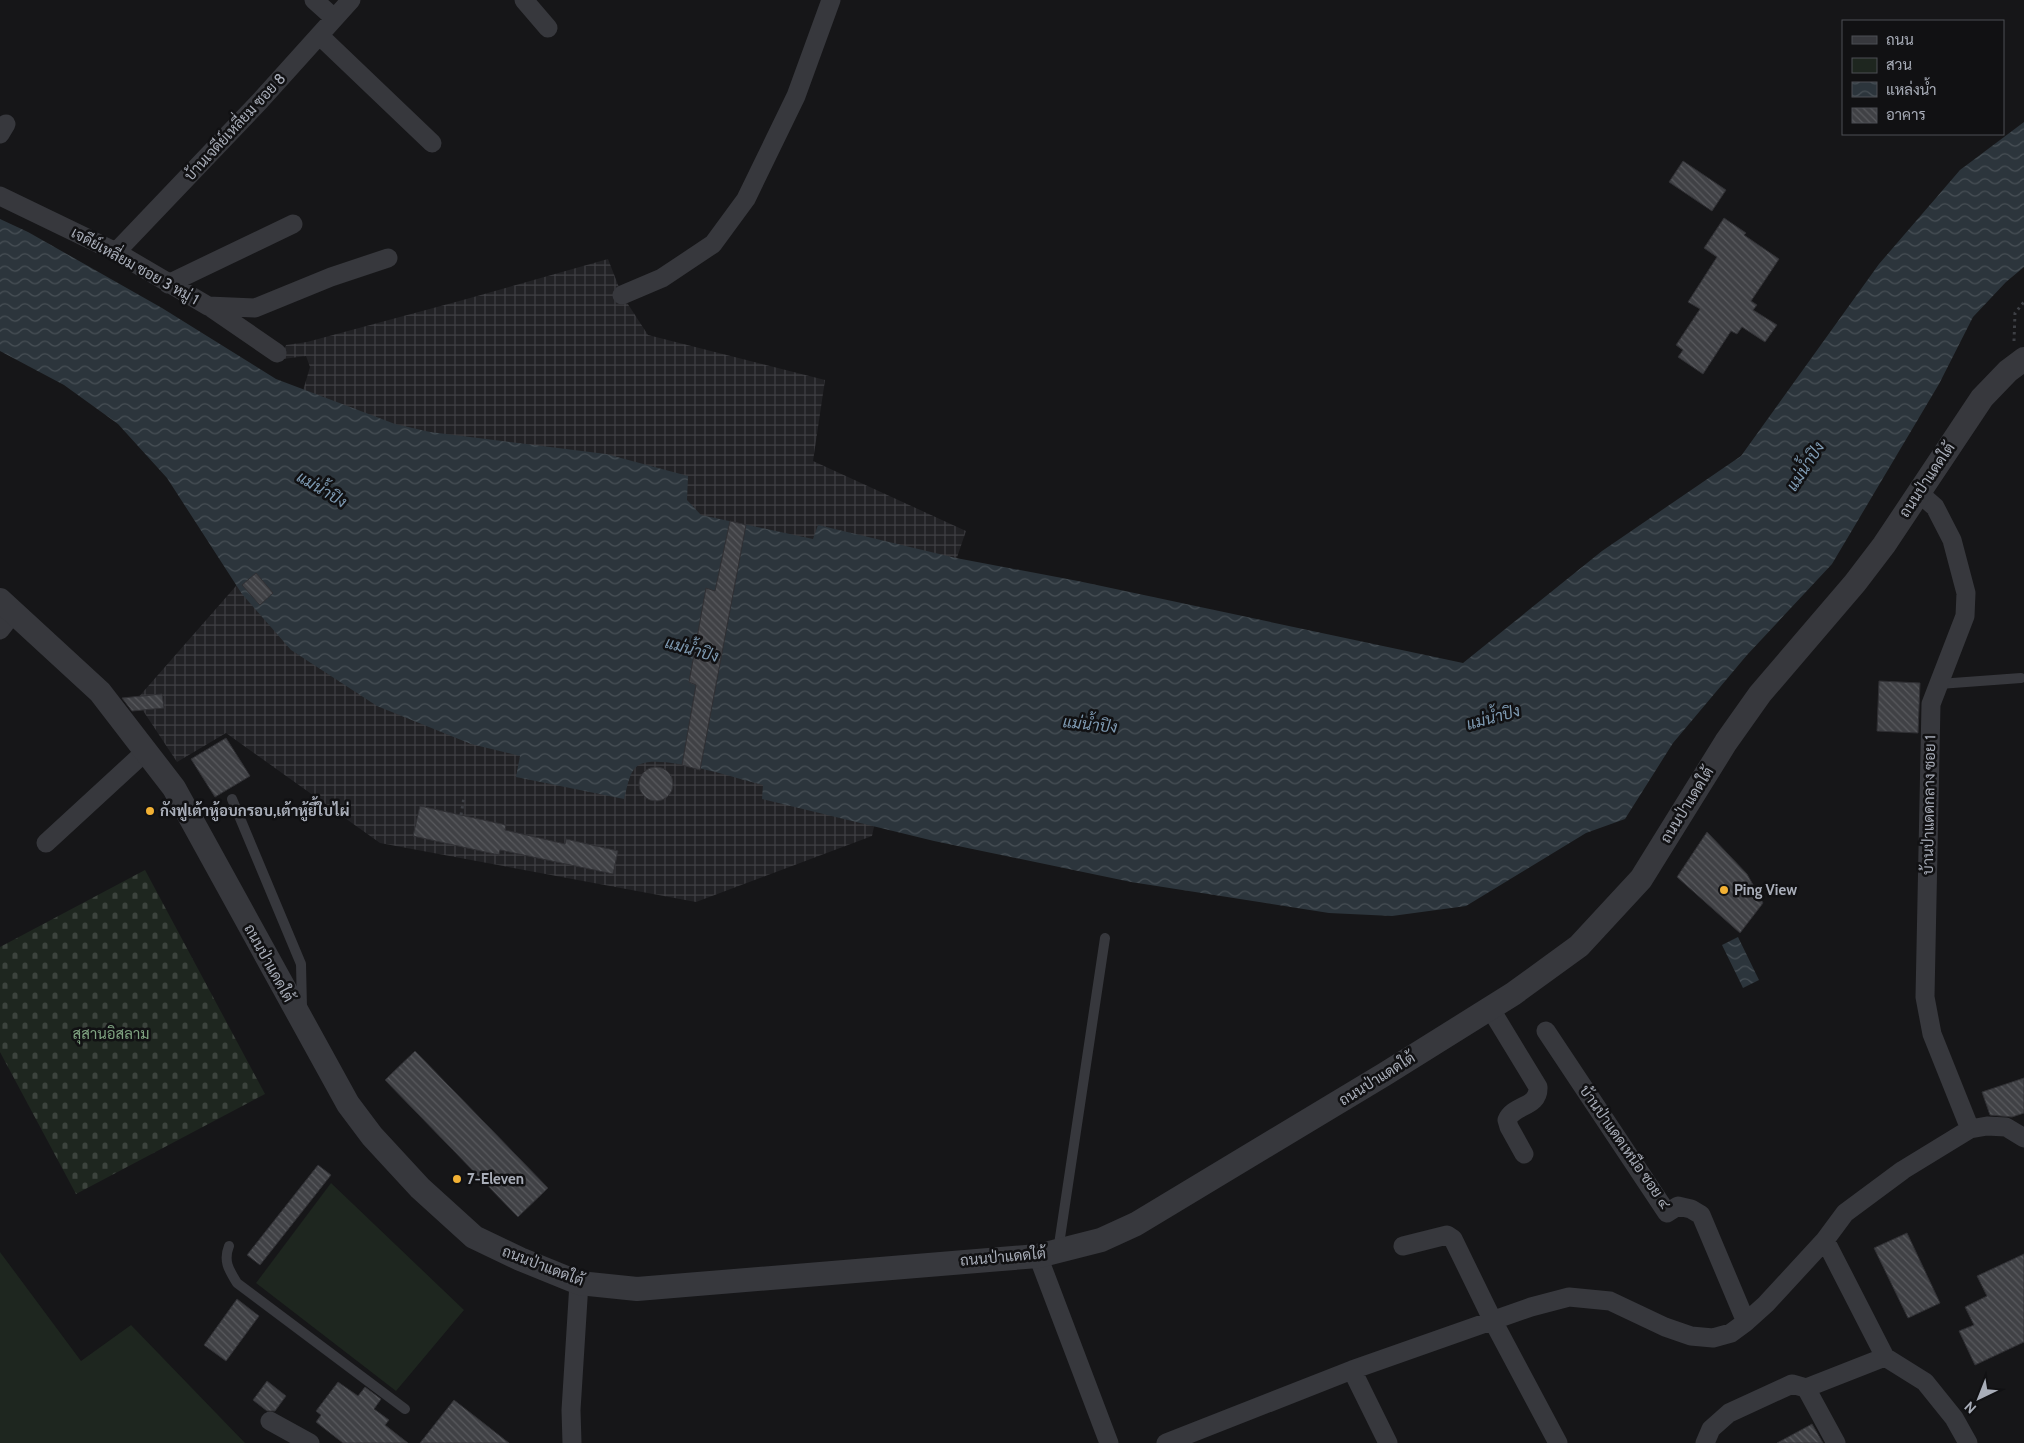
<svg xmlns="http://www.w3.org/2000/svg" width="2024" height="1443" font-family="Cabin,Sarabun,sans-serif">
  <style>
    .industrial { fill: url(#industrial-grid) }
    .green { fill: #1e261f }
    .cemetery { fill: url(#cemetery-stones) }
    .water { fill: url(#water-waves) }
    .building { fill: url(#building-back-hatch); stroke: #303034 }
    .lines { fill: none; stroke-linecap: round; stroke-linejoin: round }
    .path { stroke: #3d3f44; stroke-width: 3; stroke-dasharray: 2.5 4; stroke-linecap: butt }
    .service { stroke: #37383d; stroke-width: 10 }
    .minor { stroke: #37383d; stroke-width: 19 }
    .tertiary { stroke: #37383d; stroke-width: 24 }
    .poi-dot { fill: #f2b134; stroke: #111113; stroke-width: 2 }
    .labels { text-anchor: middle; stroke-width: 5; stroke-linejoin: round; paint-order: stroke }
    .street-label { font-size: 15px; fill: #a8adb8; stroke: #111113 }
    .poi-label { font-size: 15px; font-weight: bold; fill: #a8adb8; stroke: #111113; text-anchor: start }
    .park-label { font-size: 15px; fill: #7fa381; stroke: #111113 }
    .water-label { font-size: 16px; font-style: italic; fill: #7f9bb3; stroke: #111113 }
  </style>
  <defs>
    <pattern id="industrial-grid" width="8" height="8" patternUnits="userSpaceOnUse" patternTransform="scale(1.25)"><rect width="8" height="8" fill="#222225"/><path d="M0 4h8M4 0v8" fill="none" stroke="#3f3f43"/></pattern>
    <pattern id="cemetery-stones" width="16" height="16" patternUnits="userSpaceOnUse" patternTransform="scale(1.25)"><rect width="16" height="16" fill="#1e261f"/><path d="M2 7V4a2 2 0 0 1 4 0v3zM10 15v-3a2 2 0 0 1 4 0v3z" fill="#3c433d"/></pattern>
    <pattern id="water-waves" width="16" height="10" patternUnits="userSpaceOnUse" patternTransform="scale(1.25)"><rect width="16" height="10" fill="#2c353c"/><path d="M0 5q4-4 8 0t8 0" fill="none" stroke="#485056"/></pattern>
    <pattern id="building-back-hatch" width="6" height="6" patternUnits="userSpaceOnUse" patternTransform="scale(1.25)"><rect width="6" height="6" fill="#404145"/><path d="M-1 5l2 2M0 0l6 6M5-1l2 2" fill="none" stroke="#595a5e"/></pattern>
  </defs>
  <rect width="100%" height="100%" fill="#161618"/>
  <path class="industrial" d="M608 259 622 295 648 335 825 380 813 461 966 531 890 754 872 836 696 902 380 843 226 733 177 762 136 700 250 570 310 367 306 356 283 359 286 345 307 342 463 300Z"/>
  <path class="green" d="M331 1183 464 1310 396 1391 256 1283Z
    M0 1252 81 1361 131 1325 245 1443H0Z"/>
  <path class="cemetery" d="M145 870 265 1094 76 1194 0 1052V947Z"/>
  <path class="water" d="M2024 122V267L2006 282 1973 317 1939 384 1832 564 1747 655 1673 743 1625 819 1586 833 1466 906 1392 916 1329 913 1131 882 934 841 762 799 763 785C738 779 660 753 639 765 629 770 627 789 624 799L516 777 520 756 471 744 377 706 291 650 242 594 167 478 118 424 64 385 0 351V219L28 232 162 308 276 379 395 424 430 432 606 454 688 476 687 500 701 515 813 539 818 525 956 558 1078 581 1463 663 1602 551 1741 456 1879 264 1960 170Z
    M1738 937 1759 980 1743 988 1722 945Z"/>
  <path class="building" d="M1683 161 1726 190 1712 211 1669 182Z
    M1724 218 1746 233 1744 235 1779 259 1751 301 1757 305 1753 310 1777 325 1765 342 1742 327 1737 334 1731 331 1703 374 1678 357 1683 350 1676 345 1700 309 1688 302 1717 257 1704 248Z
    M730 521 746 525 700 770 682 765 696 685 689 682 706 588 715 591Z
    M256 573 273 593 260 605 242 585Z
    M1879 681 1920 683 1918 733 1877 731Z
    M162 694 164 708 132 711 122 698Z
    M226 738 250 776 215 797 191 759Z
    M639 784a17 17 0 1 1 34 0a17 17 0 1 1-34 0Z
    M420 806 506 825 505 830 565 844 566 839 618 851 613 874 500 850 499 855 413 836Z
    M1707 832 1747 874 1763 903 1740 933 1677 877Z
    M415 1051 548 1188 518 1217 385 1080Z
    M2024 1078V1113L2012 1117 1990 1115 1982 1092Z
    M318 1165 331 1175 260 1265 247 1255Z
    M1907 1233 1940 1303 1908 1318 1874 1248Z
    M2024 1254V1342L1975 1365 1959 1331 1974 1325 1965 1307 1987 1296 1977 1276Z
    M237 1299 259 1316 226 1361 204 1345Z
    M267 1381 286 1396 275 1411H267L253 1400Z
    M338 1382 358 1396 365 1387 381 1399 374 1409 389 1420 385 1425 408 1443H343L316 1422 321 1415 316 1411Z
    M454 1400 509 1443H420Z
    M1812 1424 1823 1443H1777Z"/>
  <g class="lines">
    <path class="path" d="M2014 341 2015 313 2024 302
      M461 815 464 797"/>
    <path class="service" d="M1939 684 2021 678
      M232 799 301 964 302 1008
      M229 1246C223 1261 229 1270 237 1283L405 1409
      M1058 1251 1105 938"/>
    <path class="minor" d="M314 0 334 18
      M524 0 548 28
      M320 36 432 143
      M0 134 6 124
      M0 196 116 252 208 306 255 308 331 277 388 258
      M116 252 260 101 351 0
      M168 284 293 224
      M622 295 662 278 713 244 746 199 796 96 831 0
      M210 307 277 353
      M1919 493 1935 507 1952 540 1966 593 1965 616 1931 704 1925 997 1932 1034 1970 1129
      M0 630 14 612
      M46 843 146 751
      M1490 1008 1538 1087C1539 1108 1514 1104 1507 1120L1509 1127 1524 1154
      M1546 1031 1667 1213 1678 1206 1691 1209 1701 1215 1746 1322
      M1403 1246 1447 1235 1453 1239 1493 1321 1558 1443
      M1038 1256 1109 1443
      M1352 1370 1388 1443
      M1806 1388 1885 1357
      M270 1421 310 1443
      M572 1443 571 1410 579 1283
      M1166 1443 1352 1370 1531 1307 1569 1297 1610 1301 1665 1327 1691 1336 1713 1338 1731 1333 1746 1322 1766 1304 1825 1240
      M1705 1443 1711 1429 1729 1413 1792 1384 1806 1388 1836 1443
      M1968 1443 1954 1418 1925 1382 1885 1357 1825 1240 1845 1213 1903 1170 1970 1129 1987 1126 2006 1127 2024 1138"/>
    <path class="tertiary" d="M0 600 100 692 174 788 348 1104 372 1136 420 1188 474 1237 520 1259 579 1283 637 1289 1038 1256 1101 1240 1136 1224 1385 1074 1513 994 1579 946 1641 879 1726 742 1760 694 1855 583 1884 545 1982 398 2008 371 2024 359"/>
  </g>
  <g class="poi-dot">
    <circle cx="150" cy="811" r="5"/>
    <circle cx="1724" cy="890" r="5"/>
    <circle cx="457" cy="1179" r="5"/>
  </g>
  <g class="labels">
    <g class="street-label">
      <text transform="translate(235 127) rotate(-47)" y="5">บ้านเจดีย์เหลี่ยม ซอย 8</text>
      <text transform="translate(135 266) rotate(29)" y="5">เจดีย์เหลี่ยม ซอย 3 หมู่ 1</text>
      <text transform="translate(1927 480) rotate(-56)" y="5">ถนนป่าแดดใต้</text>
      <text transform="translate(1687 805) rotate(-58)" y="5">ถนนป่าแดดใต้</text>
      <text transform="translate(1929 805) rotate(-89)" y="5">บ้านป่าแดดกลาง ซอย 1</text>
      <text transform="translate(269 963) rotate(61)" y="5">ถนนป่าแดดใต้</text>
      <text transform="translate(1377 1079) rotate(-32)" y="5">ถนนป่าแดดใต้</text>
      <text transform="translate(1625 1147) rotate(55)" y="5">บ้านป่าแดดเหนือ ซอย ๔</text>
      <text transform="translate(1003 1257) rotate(-5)" y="5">ถนนป่าแดดใต้</text>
      <text transform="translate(543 1266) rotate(21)" y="5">ถนนป่าแดดใต้</text>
    </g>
    <g class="poi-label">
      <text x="160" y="816">กังฟูเต้าหู้อบกรอบ,เต้าหู้ยี้ใบไผ่</text>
      <text x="1734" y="895">Ping View</text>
      <text x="467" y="1184">7-Eleven</text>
    </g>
    <g class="park-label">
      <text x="111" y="1039">สุสานอิสลาม</text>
    </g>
    <g class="water-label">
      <text transform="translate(1805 466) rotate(-57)" y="6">แม่น้ำปิง</text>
      <text transform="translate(322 489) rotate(31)" y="6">แม่น้ำปิง</text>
      <text transform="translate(692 649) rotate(16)" y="6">แม่น้ำปิง</text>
      <text transform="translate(1493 717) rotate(-15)" y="6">แม่น้ำปิง</text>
      <text transform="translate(1090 724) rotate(6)" y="6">แม่น้ำปิง</text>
    </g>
  </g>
  <rect x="1842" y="20" width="162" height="115" fill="#111113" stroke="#4d4f55"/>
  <rect x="1852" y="36" width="25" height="8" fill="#37383d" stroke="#4d4f55"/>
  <text x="1886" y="45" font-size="15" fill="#a8adb8">ถนน</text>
  <rect x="1852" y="58" width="25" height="15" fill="#1e261f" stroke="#4d4f55"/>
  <text x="1886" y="70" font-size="15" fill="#a8adb8">สวน</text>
  <rect x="1852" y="82" width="25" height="15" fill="url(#water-waves)" stroke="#4d4f55"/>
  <text x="1886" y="95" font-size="15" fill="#a8adb8">แหล่งน้ำ</text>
  <rect x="1852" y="108" width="25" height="15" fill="url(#building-back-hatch)" stroke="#4d4f55"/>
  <text x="1886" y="120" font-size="15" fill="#a8adb8">อาคาร</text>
  <g transform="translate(1979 1398) rotate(223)" stroke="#111113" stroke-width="4" paint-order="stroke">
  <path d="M0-4L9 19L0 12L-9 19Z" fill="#a8adb8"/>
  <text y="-8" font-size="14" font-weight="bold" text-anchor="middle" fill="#a8adb8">N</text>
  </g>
</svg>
